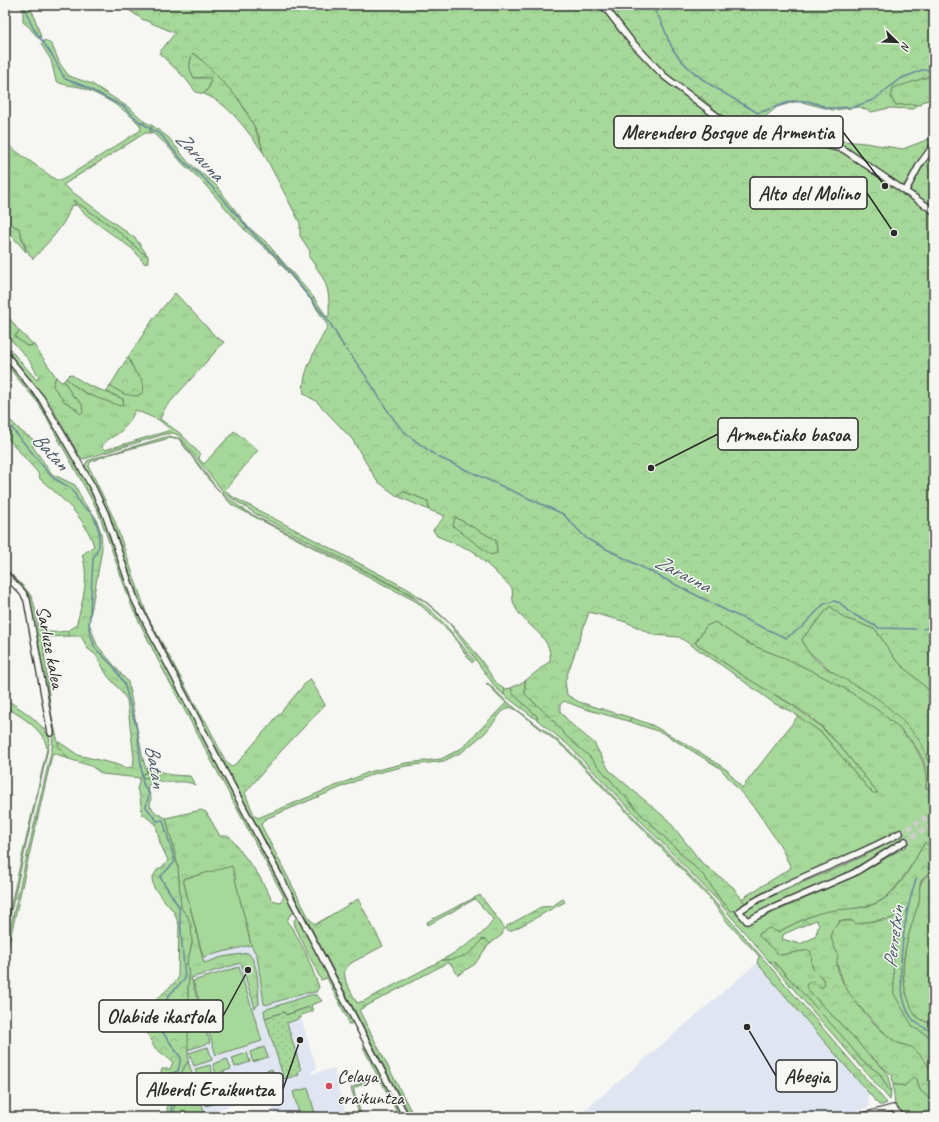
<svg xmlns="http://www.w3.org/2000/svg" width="939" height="1122" font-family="Caveat,sans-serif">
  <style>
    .built { fill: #e0e6f1 }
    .grass { fill: url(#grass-tufts); stroke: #688262; fill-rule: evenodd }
    .forest { fill: url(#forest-crowns); stroke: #688262; fill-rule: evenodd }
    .park { fill: url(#park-dots); stroke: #688262 }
    .garden { fill: #a6d899; stroke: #688262 }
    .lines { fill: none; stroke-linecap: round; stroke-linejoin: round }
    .stream { stroke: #68879f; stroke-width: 1.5 }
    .minor-tunnel { stroke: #cdcdca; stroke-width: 5.5; stroke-dasharray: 5.5 3; stroke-linecap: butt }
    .minor-casing { stroke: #2b2b2b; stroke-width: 8 }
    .minor { stroke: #f6f6f2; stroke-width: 5.5 }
    .poi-dot { fill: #d1495b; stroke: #f6f6f2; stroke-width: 1.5 }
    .labels { text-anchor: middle; stroke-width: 3; stroke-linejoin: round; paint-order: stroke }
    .street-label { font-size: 19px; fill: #2b2b2b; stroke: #f6f6f2 }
    .poi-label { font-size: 19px; fill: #2b2b2b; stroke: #f6f6f2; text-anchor: start }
    .water-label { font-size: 20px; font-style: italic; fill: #4a5965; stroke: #f6f6f2 }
    .leader { fill: none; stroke: #2b2b2b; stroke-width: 1.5 }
    .callout-dot { fill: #2b2b2b; stroke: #f6f6f2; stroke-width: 1.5 }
    .callout { fill: #f6f6f2; stroke: #2b2b2b; stroke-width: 1.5 }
    .callout-label { font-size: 20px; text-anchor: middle; font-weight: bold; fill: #2b2b2b }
  </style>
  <defs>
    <pattern id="grass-tufts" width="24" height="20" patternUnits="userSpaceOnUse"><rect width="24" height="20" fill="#a6d899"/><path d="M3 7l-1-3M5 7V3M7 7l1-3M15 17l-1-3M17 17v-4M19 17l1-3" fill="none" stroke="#8fba84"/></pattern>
    <pattern id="forest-crowns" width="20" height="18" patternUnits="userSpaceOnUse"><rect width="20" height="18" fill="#a6d899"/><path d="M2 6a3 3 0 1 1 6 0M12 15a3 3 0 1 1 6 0" fill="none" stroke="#8fba84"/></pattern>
    <pattern id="park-dots" width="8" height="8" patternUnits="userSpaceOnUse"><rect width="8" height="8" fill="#a6d899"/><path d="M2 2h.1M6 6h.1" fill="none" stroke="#8fba84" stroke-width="1.8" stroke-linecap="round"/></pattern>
  </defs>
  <rect width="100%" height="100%" fill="#f6f6f2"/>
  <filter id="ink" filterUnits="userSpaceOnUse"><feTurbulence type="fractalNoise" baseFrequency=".025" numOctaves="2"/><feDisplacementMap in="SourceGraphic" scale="8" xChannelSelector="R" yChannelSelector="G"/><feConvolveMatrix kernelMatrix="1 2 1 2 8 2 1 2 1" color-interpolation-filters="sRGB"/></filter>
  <g filter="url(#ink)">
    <path class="built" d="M166 818 316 990 319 1000 310 1003 313 1011 300 1015 317 1069 312 1071V1074L334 1068 336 1073 334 1075 346 1113H349L350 1117H275L269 1094 195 1117H179L187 1048 178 867Z
      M757 963 868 1092 869 1107 836 1117H577Z"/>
    <path class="grass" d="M193 53C226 78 253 112 263 152 246 130 230 104 204 94L209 87 205 77 194 78C188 68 189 63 193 53Z
      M934 75V98L922 102 921 105H895L891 97 893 87Z
      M696 97H701L732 121 750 120 753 118 759 125 766 120 768 125 765 127 767 131 730 123Z
      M145 122 153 126 149 130 152 133H145L63 185 136 239 148 256 140 251 117 230 74 201 76 205 71 206C65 227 47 243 33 259 19 244 28 229 5 222V143L56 180H62L141 130 140 125Z
      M248 227 266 242 314 298 311 300 273 255 244 229Z
      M175 293 216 337 224 342 165 408 160 419 181 434 200 454 199 459 204 464 234 431 258 450 225 490 233 497 408 589C440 610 463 635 485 666 490 673 497 687 505 689L504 695 496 688 449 623 424 601 256 514 225 494 179 436 174 433 165 434 84 459 80 457 50 404 5 348V344L37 380 39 377 29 360 6 334 7 315 19 331 15 337 27 346 34 345 56 377 54 381 64 401 74 407 80 414 82 404 72 395 64 381 66 378C85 397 97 399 123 399L107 392 110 386 125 394 142 380 135 372 128 357 154 318ZM135 410 159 420 171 430 105 450 102 447C105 439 115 437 121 431 128 425 132 418 135 410Z
      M5 358 48 413 96 500 107 527 136 610 295 912 289 916 287 922 293 929 306 953 319 987 316 992 300 994 266 1005 264 1004 257 956 251 945 232 867 183 879 204 963 222 957 248 953C259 963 258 989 259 1004L255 1008 241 963 191 978 210 1043 187 1050 188 987 189 977 187 963 192 943 188 917 181 908 178 867 166 818 201 810 206 812 220 836H229L258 874 272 900 280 902 284 897 159 662 132 607 98 511 39 404 5 363Z
      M169 436 180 439 216 487 226 497 249 513 409 594C440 615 452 632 474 661L472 663 450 632 417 602 232 505 209 480 178 438H170L107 455 90 462 89 467 114 519 147 615 197 708 206 722 226 762 231 767 239 761 310 678 325 705 282 750 245 793 254 815 258 818 369 772 406 763 441 759 462 748 506 703 486 683 489 684C512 710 546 728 572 753L706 892 887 1103 882 1105H879L757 963 759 956 728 923 711 900 567 750 518 711 510 707 502 712 485 733 462 752 444 761 406 766 373 774 265 819 261 825 310 920 316 924 358 899 383 946 351 963 344 971 346 982 357 1003 364 1001 442 960H448L480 940 485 939 490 944 486 948 475 964 458 975 451 964 447 963 359 1010 414 1117H411L141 606 109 513 85 467 87 461 95 458Z
      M402 491 428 501 429 510 397 496Z
      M455 517 496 540 497 553 491 555 452 526Z
      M5 568C13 576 22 584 29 593 44 615 23 638 67 631L70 636 48 637 43 643 51 712 56 734 59 746 69 759 54 753 52 755 5 961V950L52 748 53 735 29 601 17 584 5 571Z
      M830 606 844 618 857 622 876 630 895 659 934 695V773L932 771 921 744 905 725 875 697 840 678 804 648 802 639Z
      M715 622C725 628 735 636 746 642 758 648 772 653 785 658 831 679 933 728 926 788L929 789C938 801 936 832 929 846L925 842C916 858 900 886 886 897 869 911 841 908 819 914 805 917 791 926 777 932L779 955 809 950 812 953V966L824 981 825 985 822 989 811 982 807 989 858 1042 865 1051 887 1072 891 1090 889 1091 879 1073 862 1061 843 1038 775 963 769 961 716 899 567 744 537 720V716L513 694 511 688 525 681V694L552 719 565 735 589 756 639 812 705 877 722 902 738 910 747 923 757 920 853 877 907 846 902 840 843 875 772 905 748 917 744 911C794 881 851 868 900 836L897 830 891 832 889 835C842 859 790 876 745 903L741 899 791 868 780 845 756 810 720 768 663 733 628 721 632 718 652 725 698 751 727 770 742 788 798 716 822 733 868 788 877 793C859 770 841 745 820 725 798 705 770 693 746 678 729 666 713 654 695 644L706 626Z
      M5 699C20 708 44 723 50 740L5 938V930L47 749C45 730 21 716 5 707Z
      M147 767 171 775 190 776 195 785C181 777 165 788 153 777L144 778 141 775 147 772Z
      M933 870 934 874V1025C927 1022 920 1020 915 1015 913 1012 911 1007 910 1004 896 971 907 939 917 907 923 888 913 886 933 870Z
      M898 916 899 935 893 950 913 1027 934 1039V1072L911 1047 897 1043 887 1035 853 1000 844 984 836 961 831 938V929L839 924V921H879Z
      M297 917 352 1020 351 1024H348V1020L327 978 321 980 295 926 294 920Z
      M310 995H317L322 1001 311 1005 313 1011 311 1012 309 1007 285 1015 284 1012 265 1018 264 1010Z
      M363 1047 367 1050 402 1117H399L379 1077 354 1088V1092L362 1117H360L351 1088 377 1075Z
      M188 1061 205 1114 195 1117H176L174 1110 175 1083Z
      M913 1076 917 1079 920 1090 934 1103V1117H904L895 1106 893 1084 905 1086Z"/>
    <path class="forest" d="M21 5H28L33 13 41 37 39 39 29 27 23 22V12Z
      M112 5H934V75L893 88 891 97 895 105 915 104V108L913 109 890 108 871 112 860 107 833 110 802 102H794L777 107 766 116V120L759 125 753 118C732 130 716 110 701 97H696L727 131 734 135 740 129 767 135V131L765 127 768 125 831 140 865 143 903 149 934 137V170L929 197 934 202V695L895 659 876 630 857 622 844 618 830 606 802 639C808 665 854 682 875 697 887 705 916 732 922 745 926 753 928 763 932 771L934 773V789L926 788C926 785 927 780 927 776 924 725 826 677 785 658 772 653 758 648 746 642 735 636 725 628 715 622L706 626 695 643 745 677 792 705 819 725 838 744 878 793H873L868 788 822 733 792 712 775 704 717 662 679 637 654 635 626 622 589 612 565 681 567 695 579 702 632 718 628 721 582 708 564 701 560 705V711L570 723 594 743 609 770 668 820 702 863 733 887 745 903 738 910 731 911 722 902 705 877 639 812 589 756 565 735 552 719 525 694V681L550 661C553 634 522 626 514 604 512 600 513 593 512 588L473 551 437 536 433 530 445 516 429 510 428 501 403 491 397 496 377 481 352 439 316 401 304 394C300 374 319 343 328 326L311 300 314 298 327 317 329 316C330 286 326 281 309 257L310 251 300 236V223L263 152 259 135 239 99 199 57 193 53C189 63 188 68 194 78H211L209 87 204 94 196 92 185 78 159 53 175 33 142 19 123 6ZM455 517 496 540 497 553 491 555 453 526Z
      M45 40 52 45 60 64 69 76 92 84 131 109 145 122 140 125C125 108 101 95 80 87 71 85 64 86 56 81L51 60 41 44Z
      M153 126 169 138 188 162 216 185 248 227 244 229 199 178 183 164 166 144 149 130Z
      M73 200 117 230 140 251 148 256V262L145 264C140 259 137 252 131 248 116 236 81 215 73 200Z
      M5 222 19 228 26 252 5 228Z
      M19 331 34 345 27 346 15 337Z
      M128 357 135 372 142 380 144 388 142 393 136 396 124 394 110 386Z
      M70 374 88 385 123 399 124 404 120 406C98 398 83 395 66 378Z
      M56 377 61 382 64 381 72 395 82 404 83 412 80 414 74 407 64 401 53 386Z
      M5 415 22 432 34 440 33 447 52 474 75 485 84 503 96 518 101 533 102 549 89 623 97 645 128 682 143 759 147 772 141 775 144 778 153 777 157 780 147 786 151 798 150 806 156 813 166 818 178 867 181 908 188 917 191 926 192 943 187 963 189 977 188 987V1061L175 1084 174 1110 176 1117H167C167 1111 168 1103 167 1097 166 1087 157 1080 162 1069H170L173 1062 154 1047 145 1028 144 1017 149 1007 178 979 179 925 174 912 154 888 152 879 157 870 165 865 168 860 160 843 156 824 142 814 140 797 137 789 140 778 102 774 91 766 69 759 58 746 59 742 78 755 115 764 125 768 133 767 134 758 127 700 120 690 107 675 96 655 88 649 81 636H70L67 631 76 626C82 604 90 577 82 555L94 546C85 517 62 498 40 479L38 473 5 435Z
      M511 688 513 694 537 716V720L504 695 505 689Z
      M934 836V868C931 872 926 874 923 878 917 886 921 894 919 902 909 933 895 968 909 1001 911 1005 912 1011 915 1015 920 1020 927 1022 934 1025V1039L913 1027 894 994 893 950 899 935 898 916 886 920 884 919 856 924 851 920 839 921V924L832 929 831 938 838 956C829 979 878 1031 896 1042 901 1045 907 1045 911 1047 920 1052 927 1065 934 1072V1103L920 1090 917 1079 913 1077 905 1086 893 1084 892 1075 865 1051 858 1042 807 989 806 985 812 981 822 988 825 984C824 976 814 973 812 966 810 960 814 955 809 950L779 955 759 936 760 933 769 928 778 932C790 926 803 919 817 914 840 906 867 913 887 897 901 886 916 858 925 842L929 846ZM816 920 819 925 815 937 800 944 782 939 784 934Z
      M480 895 504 927 502 935 490 944 485 939 481 940C474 955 458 960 442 960 456 952 488 934 493 919L475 899 428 925 427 922Z
      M563 899 565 902C546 911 529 923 510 931L506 929 507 926 541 907 552 906Z
      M769 961 775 963 844 1038 862 1061 879 1073 889 1090H891L890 1100Z"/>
    <path class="park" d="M309 1007 311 1012 301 1015V1018L287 1023 301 1070 298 1071 299 1075 284 1079 265 1018 284 1012 286 1015Z"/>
    <path class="garden" d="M232 866 251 945 203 957 183 879Z
      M239 967 262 1041 216 1055 193 981Z
      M208 1047 212 1060 194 1066 189 1053Z
      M264 1047 268 1057 253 1062 250 1052Z
      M247 1053 250 1062 235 1067 232 1058Z
      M227 1059 231 1069 216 1074 213 1064Z
      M210 1065 213 1074 198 1079 195 1069Z
      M272 1069 276 1084 247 1094 242 1079Z
      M231 1082 236 1097 206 1106 202 1091Z
      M308 1088 316 1117H300L293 1092Z"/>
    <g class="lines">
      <path class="stream" d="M23 5 33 28 52 55 65 79 82 85 124 107 140 122 161 135 183 161 205 179 257 238 277 257 330 323 344 347
        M650 5C663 18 665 36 674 51 693 79 730 96 758 113L792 101H808L829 108 854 107 875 99 898 80 922 70H934
        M346 350C367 372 379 402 399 426 408 437 423 446 435 455
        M5 420 52 477 72 489 80 504 93 514 99 531V546L93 559 89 629 95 648 114 667 124 683 137 730 143 784 149 794 146 807 157 821 163 820 175 862 160 877 179 907 185 979 169 995 156 1023 181 1058 178 1071 166 1075 172 1094 171 1117
        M438 457 563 514 587 539 727 611 786 638 802 627 824 604 834 601 840 603 849 612 879 628 917 629
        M923 629 930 627
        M916 879C905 912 891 988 911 1017 915 1024 927 1029 934 1032"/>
      <path class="minor-tunnel" d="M900 833 934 813
        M905 841 934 824"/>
      <defs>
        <path id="minor" d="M601 5 607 10 631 41 664 76 726 123 843 149 934 211
          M905 192 920 164 934 145
          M5 354 41 398 92 486 105 513 135 600 151 632 406 1117
          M5 574 23 593 27 600 51 733
          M900 833C848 862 789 878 739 911L747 921 773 908 854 873 905 841
          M860 1117 893 1108 902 1117"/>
      </defs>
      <use href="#minor" class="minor-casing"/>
      <use href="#minor" class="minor"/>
    </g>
  </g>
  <circle class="poi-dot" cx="329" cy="1086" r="4"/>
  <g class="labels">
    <g class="street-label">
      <text transform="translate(51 647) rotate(79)" y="7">Sarluze kalea</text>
    </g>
    <g class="poi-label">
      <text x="337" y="1082">Celaya<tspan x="337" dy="22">eraikuntza</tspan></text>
    </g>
    <g class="water-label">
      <text transform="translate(200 156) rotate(46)" y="7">Zarauna</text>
      <text transform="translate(51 451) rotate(47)" y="7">Batan</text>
      <text transform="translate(683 573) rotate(27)" y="7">Zarauna</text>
      <text transform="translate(156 766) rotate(80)" y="7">Batan</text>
      <text transform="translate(893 937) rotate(-83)" y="7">Perretxin</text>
    </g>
  </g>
  <path class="leader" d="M885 186L843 132M894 233L867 193M651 468L718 434M248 970L223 1016M747 1027L776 1076M300 1040L283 1089"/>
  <g class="callout-dot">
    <circle cx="885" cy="186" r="4"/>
    <circle cx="894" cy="233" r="4"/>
    <circle cx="651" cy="468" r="4"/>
    <circle cx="248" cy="970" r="4"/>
    <circle cx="747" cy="1027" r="4"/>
    <circle cx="300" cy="1040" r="4"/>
  </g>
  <g class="callout">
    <rect x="614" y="116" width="229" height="32" rx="4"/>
    <rect x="750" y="177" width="117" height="32" rx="4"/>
    <rect x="718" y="418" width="140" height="32" rx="4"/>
    <rect x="99" y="1000" width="124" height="32" rx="4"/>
    <rect x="776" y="1060" width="61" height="32" rx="4"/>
    <rect x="137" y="1073" width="146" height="32" rx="4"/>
  </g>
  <g class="callout-label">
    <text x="728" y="139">Merendero Bosque de Armentia</text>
    <text x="809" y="200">Alto del Molino</text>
    <text x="788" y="441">Armentiako basoa</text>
    <text x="161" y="1023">Olabide ikastola</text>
    <text x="807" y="1083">Abegia</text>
    <text x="210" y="1096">Alberdi Eraikuntza</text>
  </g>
  <rect width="939" height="1122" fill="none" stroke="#f6f6f2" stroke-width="20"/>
  <rect x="10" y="10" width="919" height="1102" fill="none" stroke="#2b2b2b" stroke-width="1.5" filter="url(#ink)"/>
  <g transform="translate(897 42) rotate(113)" stroke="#f6f6f2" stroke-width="3" paint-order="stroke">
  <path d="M0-3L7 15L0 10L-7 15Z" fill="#2b2b2b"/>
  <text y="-6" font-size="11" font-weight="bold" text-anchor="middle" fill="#2b2b2b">N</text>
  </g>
</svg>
